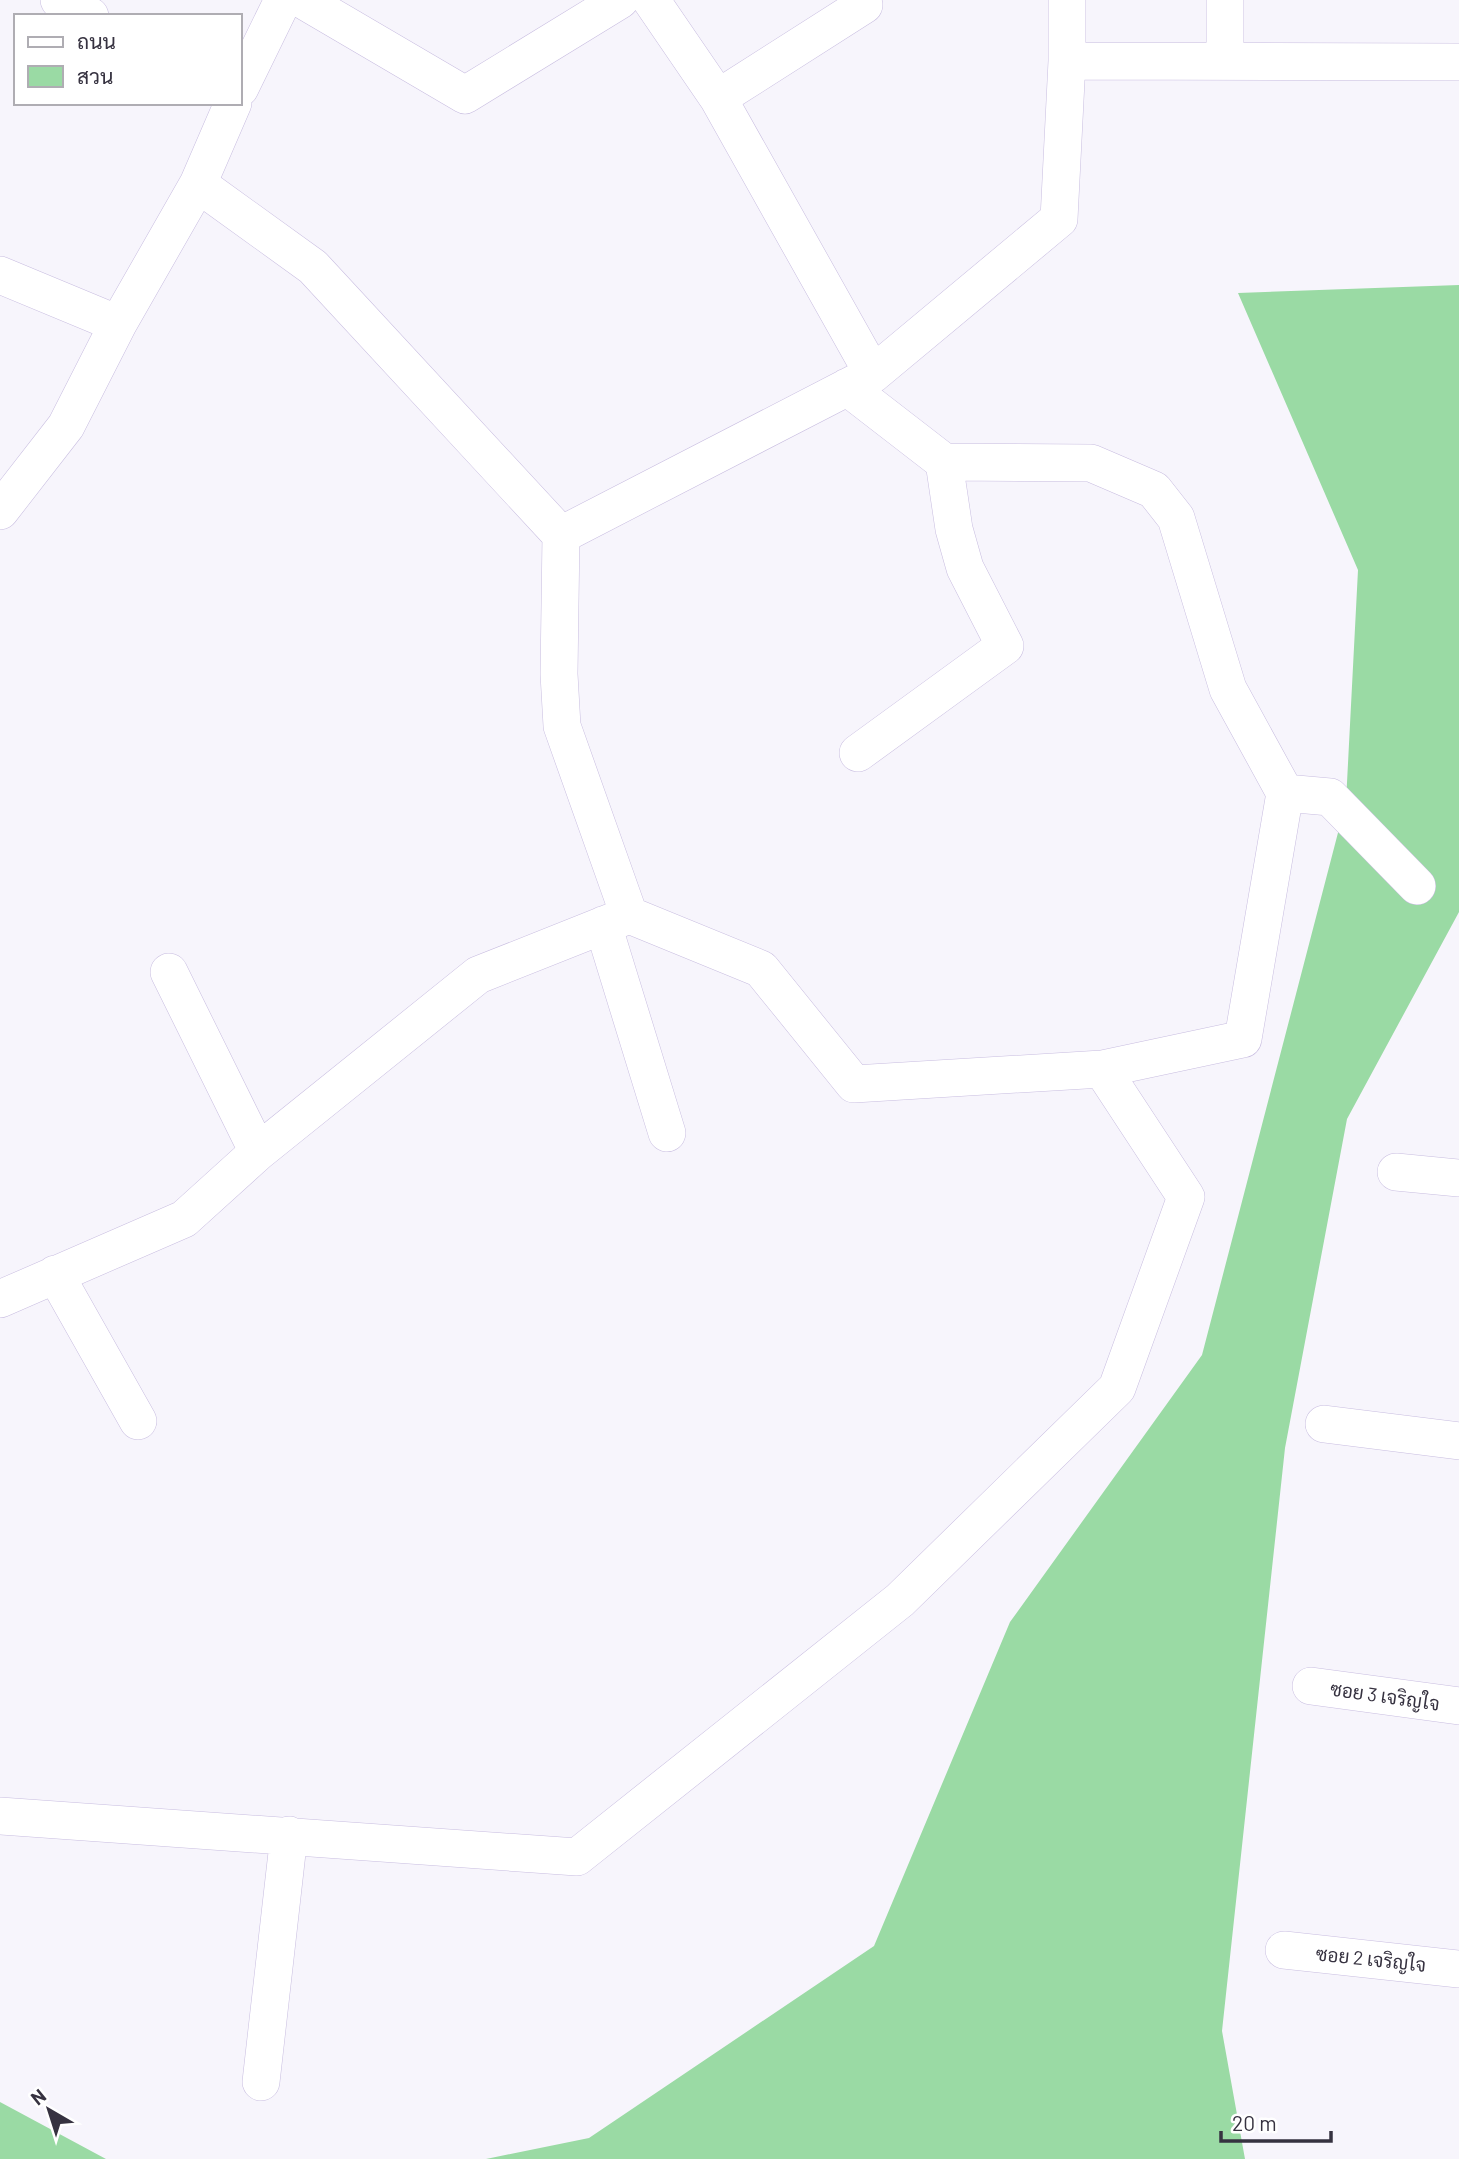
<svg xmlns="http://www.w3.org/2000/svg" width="1459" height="2159" font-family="Barlow,Sarabun,sans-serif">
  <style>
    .green { fill: #9adaa4 }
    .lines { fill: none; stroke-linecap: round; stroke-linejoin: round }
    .minor-casing { stroke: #c8bde0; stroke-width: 38 }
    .minor { stroke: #fff; stroke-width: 37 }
    .labels { text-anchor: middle; stroke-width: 6; stroke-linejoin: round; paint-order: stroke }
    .street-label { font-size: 19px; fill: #363240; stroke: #fff }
  </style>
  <rect width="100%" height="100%" fill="#f7f5fc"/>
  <path class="green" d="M1459 285V912L1347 1119 1285 1448 1222 2031 1245 2159H486L589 2138 874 1946 1010 1622 1202 1355 1346 802 1358 570 1238 293Z
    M0 2102 106 2159H0Z"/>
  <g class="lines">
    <defs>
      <path id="minor" d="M59 0 90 16
        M303 0 465 95 620 0
        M1225 0V61
        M1067 61 1459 62
        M240 88 283 0
        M718 98 864 5
        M0 275 118 324
        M873 374 1059 219 1067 61V0
        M0 511 66 426 118 324 198 184 233 103
        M561 535 873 374 718 98 651 0
        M858 753 1005 646 965 568 954 529 944 462
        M1285 793 1330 797 1417 886
        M629 915 761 969 854 1084 1102 1069 1243 1039 1285 793 1228 689 1176 518 1154 490 1091 463 944 462 847 387
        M603 925 667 1133
        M169 972 258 1152
        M1396 1172 1459 1178
        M55 1274 138 1421
        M0 1299 184 1219 258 1152 478 975 629 915 562 726 559 674 561 535 313 267 198 184
        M1324 1424 1459 1441
        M1311 1686 1459 1706
        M0 1816 577 1857 900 1600 1117 1388 1186 1197 1102 1069
        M1284 1950 1459 1969
        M261 2082 289 1835"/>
    </defs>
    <use href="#minor" class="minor-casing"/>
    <use href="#minor" class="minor"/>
  </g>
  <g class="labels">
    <g class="street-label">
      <text transform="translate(1385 1696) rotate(8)" y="7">ซอย 3 เจริญใจ</text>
      <text transform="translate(1371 1959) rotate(6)" y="7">ซอย 2 เจริญใจ</text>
    </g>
  </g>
  <rect x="14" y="14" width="228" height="91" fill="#ffffff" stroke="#afadb3" stroke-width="2"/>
  <rect x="28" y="37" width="35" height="10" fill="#ffffff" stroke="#afadb3" stroke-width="2"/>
  <text x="77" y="49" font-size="21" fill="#363240">ถนน</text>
  <rect x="28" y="66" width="35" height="21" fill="#9adaa4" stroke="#afadb3" stroke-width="2"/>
  <text x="77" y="84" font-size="21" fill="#363240">สวน</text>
  <g transform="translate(49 2110) rotate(321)" stroke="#ffffff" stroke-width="5" paint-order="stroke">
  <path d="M0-5L12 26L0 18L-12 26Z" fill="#363240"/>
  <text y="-10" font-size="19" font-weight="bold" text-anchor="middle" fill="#363240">N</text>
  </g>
  <path d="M1221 2131v10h110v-10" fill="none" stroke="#363240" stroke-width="3.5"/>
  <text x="1232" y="2131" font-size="21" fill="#363240" stroke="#ffffff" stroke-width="5" paint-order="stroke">20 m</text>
</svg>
